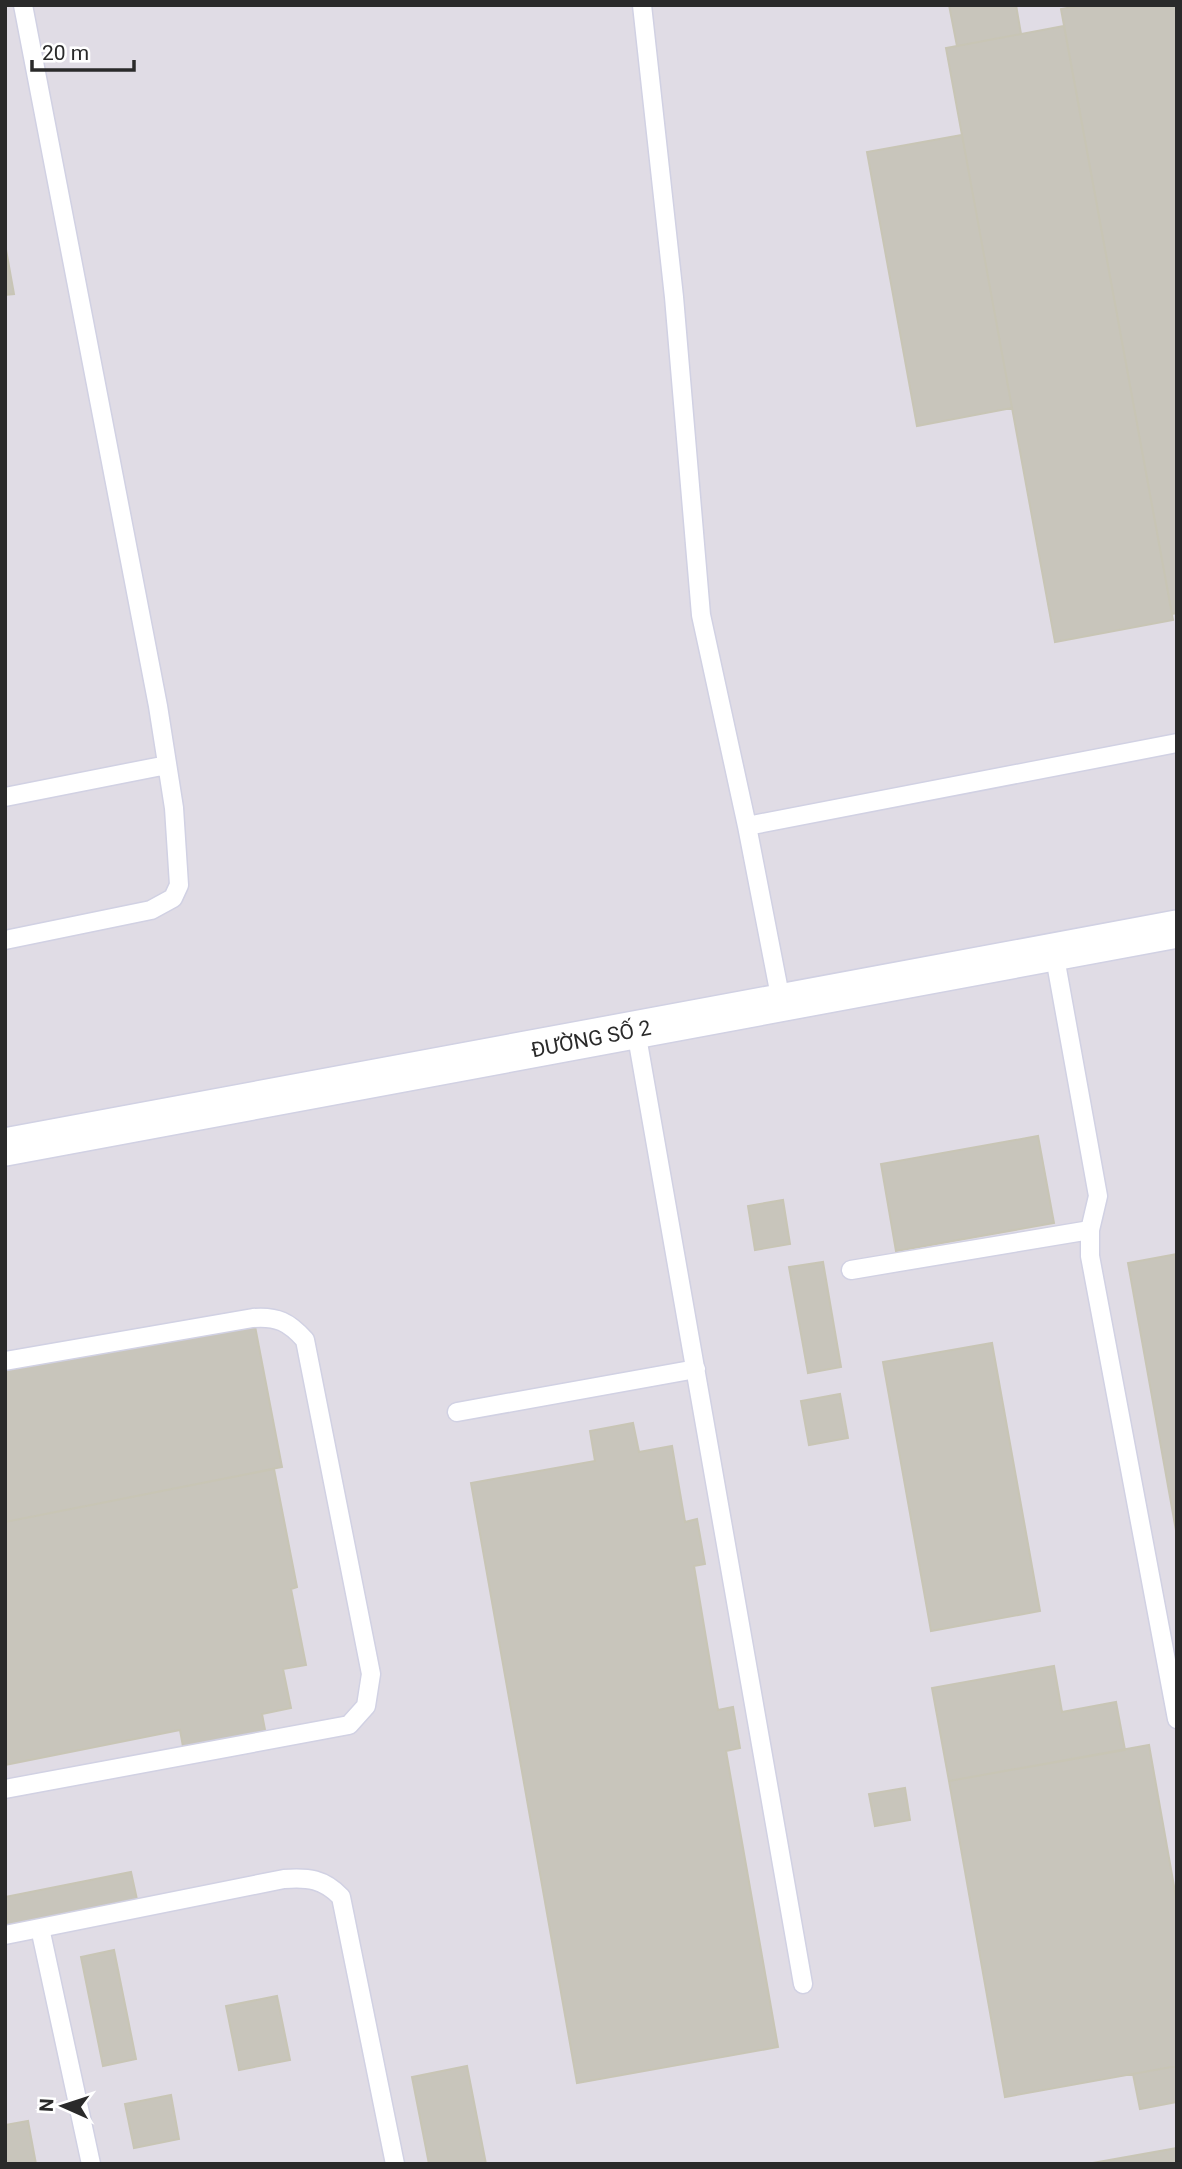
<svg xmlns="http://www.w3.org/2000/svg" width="1182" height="2169" font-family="Roboto,sans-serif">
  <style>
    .industrial { fill: #e0dce5 }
    .building { fill: #c8c5bb; stroke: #c8c5b5; stroke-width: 2 }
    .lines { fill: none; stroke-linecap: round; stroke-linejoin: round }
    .lane-casing { stroke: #d1d1e3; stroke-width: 21 }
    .street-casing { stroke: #d1d1e3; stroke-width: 40 }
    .lane { stroke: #fff; stroke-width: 18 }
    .street { stroke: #fff; stroke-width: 37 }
    .labels { text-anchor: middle; stroke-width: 5; stroke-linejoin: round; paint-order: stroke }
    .street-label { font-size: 21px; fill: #2a2a2a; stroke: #fff }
  </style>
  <rect width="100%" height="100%" fill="#ece9dc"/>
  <path class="industrial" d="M5 5H1177V2164H5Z"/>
  <path class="building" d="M949 5H1016L1021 34 957 46Z
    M1084 5H1177V613L1172 614 1061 9Z
    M1064 26 1173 620 1055 642 946 48Z
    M962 135 1012 408 917 426 867 152Z
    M5 244 14 294 5 295Z
    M1038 1136 1054 1223 896 1251 881 1164Z
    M783 1200 790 1244 755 1250 748 1206Z
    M1177 1254V1536L1128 1263Z
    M823 1262 841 1367 808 1373 789 1267Z
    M254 1321 282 1467 5 1522V1371Z
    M992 1343 1040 1611 931 1631 883 1362Z
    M840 1394 848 1438 809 1445 801 1401Z
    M633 1423 639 1452 672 1446 685 1522 697 1519 705 1564 694 1566 718 1710 733 1707 740 1748 726 1751 778 2047 577 2083 471 1483 595 1461 590 1431Z
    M274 1469 297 1587 291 1589 306 1665 283 1669 291 1708 262 1714 266 1735 184 1752 180 1730 5 1765V1522Z
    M1054 1666 1062 1712 1116 1702 1125 1750 949 1781 932 1688Z
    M1149 1745 1177 1903V2066L1005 2097 949 1781Z
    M905 1788 910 1820 875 1826 869 1794Z
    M131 1872 138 1904 8 1930 5 1897Z
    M114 1950 136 2059 103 2066 81 1957Z
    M277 1996 290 2060 239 2070 226 2006Z
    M467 2066 486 2164H429L412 2077Z
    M1177 2066V2102L1140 2109 1133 2074Z
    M171 2095 179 2139 134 2148 125 2104Z
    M28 2121 36 2164H5V2125Z
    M1177 2148V2164H1087Z"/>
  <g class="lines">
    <defs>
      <path id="lane" d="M642 5 674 297 701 615 747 826 781 1001
        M5 797 167 765
        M747 826 1177 743
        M5 940 151 910 173 898 179 885 174 808 158 706 23 5
        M1054 952 1098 1196 1090 1230V1256L1177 1719
        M636 1031 803 1984
        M851 1270 1090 1230
        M5 1361 253 1318C277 1316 289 1322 305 1340L371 1674 366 1706 349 1725 5 1789
        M457 1412 696 1369
        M40 1928 91 2164
        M5 1935 284 1879C308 1877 324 1879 341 1897L395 2164"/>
      <path id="street" d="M5 1147 1177 929"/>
    </defs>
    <use href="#lane" class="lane-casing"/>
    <use href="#street" class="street-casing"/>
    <use href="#lane" class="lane"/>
    <use href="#street" class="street"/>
  </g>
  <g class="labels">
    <g class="street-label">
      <text transform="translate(591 1039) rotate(-11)" y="7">ĐƯỜNG SỐ 2</text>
    </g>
  </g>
  <rect width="1182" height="2169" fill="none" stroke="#2a2a2a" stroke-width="14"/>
  <g transform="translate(63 2106) rotate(273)" stroke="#ffffff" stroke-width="5" paint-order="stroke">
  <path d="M0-5L12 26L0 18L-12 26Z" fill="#2a2a2a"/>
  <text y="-10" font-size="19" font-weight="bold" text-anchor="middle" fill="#2a2a2a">N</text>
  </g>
  <path d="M32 60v10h102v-10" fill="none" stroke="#2a2a2a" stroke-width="3.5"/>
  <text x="42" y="60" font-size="21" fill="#2a2a2a" stroke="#ffffff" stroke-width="5" paint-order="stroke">20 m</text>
</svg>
